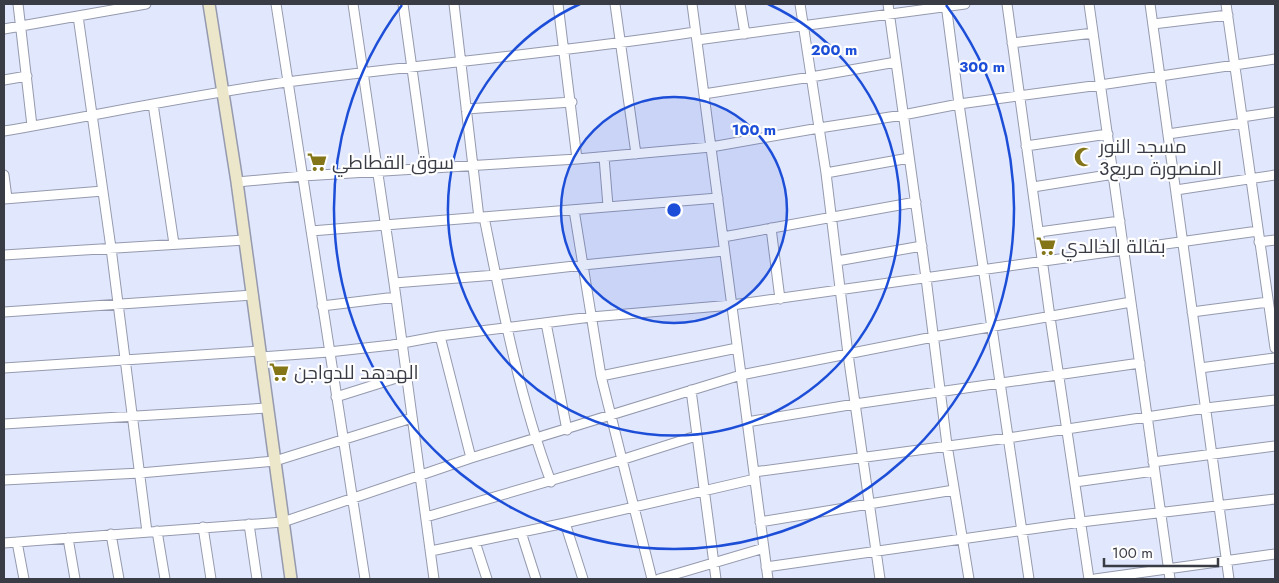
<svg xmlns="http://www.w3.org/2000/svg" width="1279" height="583" font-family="Jost,Cairo,sans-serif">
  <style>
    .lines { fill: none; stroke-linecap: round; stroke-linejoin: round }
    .street-casing { stroke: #959aae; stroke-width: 11 }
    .secondary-casing { stroke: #959aae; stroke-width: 14 }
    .street { stroke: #fff; stroke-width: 9 }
    .secondary { stroke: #ece6cb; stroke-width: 11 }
    .ring { fill: none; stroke: #1d4ed8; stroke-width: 2.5 }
    .labels { text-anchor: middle; stroke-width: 4.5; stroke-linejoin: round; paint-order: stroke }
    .poi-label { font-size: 19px; fill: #3a3c45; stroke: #fff; text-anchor: start }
    .centre { fill: #1d4ed8; stroke: #fff; stroke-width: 2.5 }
    .ring-label { font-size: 15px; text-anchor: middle; font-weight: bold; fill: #1d4ed8; stroke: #fff; stroke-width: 4.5; stroke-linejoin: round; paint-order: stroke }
  </style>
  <rect width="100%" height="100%" fill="#e1e7fc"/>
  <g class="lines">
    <defs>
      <path id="street" d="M18 4 32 126
        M276 4 365 579
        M353 4 394 283 434 579
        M403 4 426 169
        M454 4 479 218
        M558 4 577 159
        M615 4 636 154
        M692 4 768 579
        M740 4 745 34
        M800 4 826 173 848 354 880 579
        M888 4 926 278 947 445 969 579
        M946 4 959 104 1029 579
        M1007 4 1050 317 1089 579
        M1089 4 1170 579
        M1150 4 1229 579
        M1226 4 1275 348
        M78 16 111 248 147 532
        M1153 24 1228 15
        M4 29 146 4
        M697 40 965 4
        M1012 43 1093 33
        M4 80 27 76
        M704 94 811 77 896 62
        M153 104 174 244
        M466 109 572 102
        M1242 117 1275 112
        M4 131C98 115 192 95 287 82 423 64 560 53 695 32
        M1168 134 1243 123
        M1026 146 1108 134
        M604 157 608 206
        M826 173 909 158
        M4 175 7 198
        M237 182 303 176 577 159 711 147 819 128 903 115 959 104 1100 85 1275 59
        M1033 187 1114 174
        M1176 190 1275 175
        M4 199 103 191
        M574 210 601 376 652 579
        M484 217C502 306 519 396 551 482
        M771 228 780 299
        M311 231 718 198
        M1039 232 1120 221
        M723 237 916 202
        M1259 242 1275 240
        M4 255 245 240
        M837 261 922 246
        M394 283 496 275 583 265 724 251
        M322 306 396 297
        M4 312 253 295
        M1192 312 1268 302
        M546 323 567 430
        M440 336 471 458
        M261 357 329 352 392 345 440 336 591 317 732 305 1258 231
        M4 368 260 351
        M1200 368 1275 358
        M601 376 737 348
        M691 390 716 579
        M336 397 406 375
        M747 422 855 404 1140 363
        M4 424 268 408
        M1153 462 1275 446
        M754 472 1008 438 1206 408 1275 400
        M4 480 140 473 275 461 412 418
        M1075 482 1154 471
        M426 517 621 460 696 436
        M760 522 954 490
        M565 523 583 579
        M249 524 257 579
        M203 527 211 579
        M157 531 165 579
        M521 532 536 579
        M111 534 119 579
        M68 538 75 579
        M17 542 24 579
        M475 542 487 579
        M4 543 283 522 471 458 741 375 933 337 1131 302
        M431 551 565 523 755 479
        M766 567 1081 522 1275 499
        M659 579 764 548
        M1095 579 1275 554"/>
      <path id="secondary" d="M209 4 237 182 291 579"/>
    </defs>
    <use href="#street" class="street-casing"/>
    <use href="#secondary" class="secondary-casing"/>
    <use href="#street" class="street"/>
    <use href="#secondary" class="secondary"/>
  </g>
  <circle cx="674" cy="210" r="113" fill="#1d4ed8" fill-opacity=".12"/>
  <g class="ring">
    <circle cx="674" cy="210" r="113"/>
    <path d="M768 4A226 226 0 1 1 580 4"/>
    <path d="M946 5A340 340 0 1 1 402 5"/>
  </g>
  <defs>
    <symbol id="mosque-bare" viewBox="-9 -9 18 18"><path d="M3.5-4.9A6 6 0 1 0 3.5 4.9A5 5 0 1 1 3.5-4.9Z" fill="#847518" stroke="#fff" stroke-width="2.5" paint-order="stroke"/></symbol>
    <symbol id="supermarket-bare" viewBox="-9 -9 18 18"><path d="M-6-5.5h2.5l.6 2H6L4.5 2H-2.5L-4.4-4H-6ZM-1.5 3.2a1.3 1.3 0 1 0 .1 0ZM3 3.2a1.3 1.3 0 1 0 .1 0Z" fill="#847518" stroke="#fff" stroke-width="2.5" paint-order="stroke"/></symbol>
  </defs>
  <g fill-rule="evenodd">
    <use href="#mosque-bare" x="1070" y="143" width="28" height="28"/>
    <use href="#supermarket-bare" x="303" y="148" width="28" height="28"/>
    <use href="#supermarket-bare" x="1032" y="232" width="28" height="28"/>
    <use href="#supermarket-bare" x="265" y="358" width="28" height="28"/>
  </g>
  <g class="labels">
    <g class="poi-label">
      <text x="1099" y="153">مسجد النور<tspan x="1099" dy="22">المنصورة مربع3</tspan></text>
      <text x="332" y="169">سوق القطاطي</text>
      <text x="1061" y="253">بقالة الخالدي</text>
      <text x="294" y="379">الهدهد للدواجن</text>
    </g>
  </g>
  <circle cx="674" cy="210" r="8" class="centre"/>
  <g class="ring-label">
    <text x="834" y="55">200 m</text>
    <text x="982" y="72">300 m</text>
    <text x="754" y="135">100 m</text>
  </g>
  <rect width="1279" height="583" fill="none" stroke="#3a3c45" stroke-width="10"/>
  <path d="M1104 558v8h114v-8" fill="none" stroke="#3a3c45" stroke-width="2.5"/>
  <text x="1112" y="558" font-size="15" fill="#3a3c45" stroke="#ffffff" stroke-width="4" paint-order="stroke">100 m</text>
</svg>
